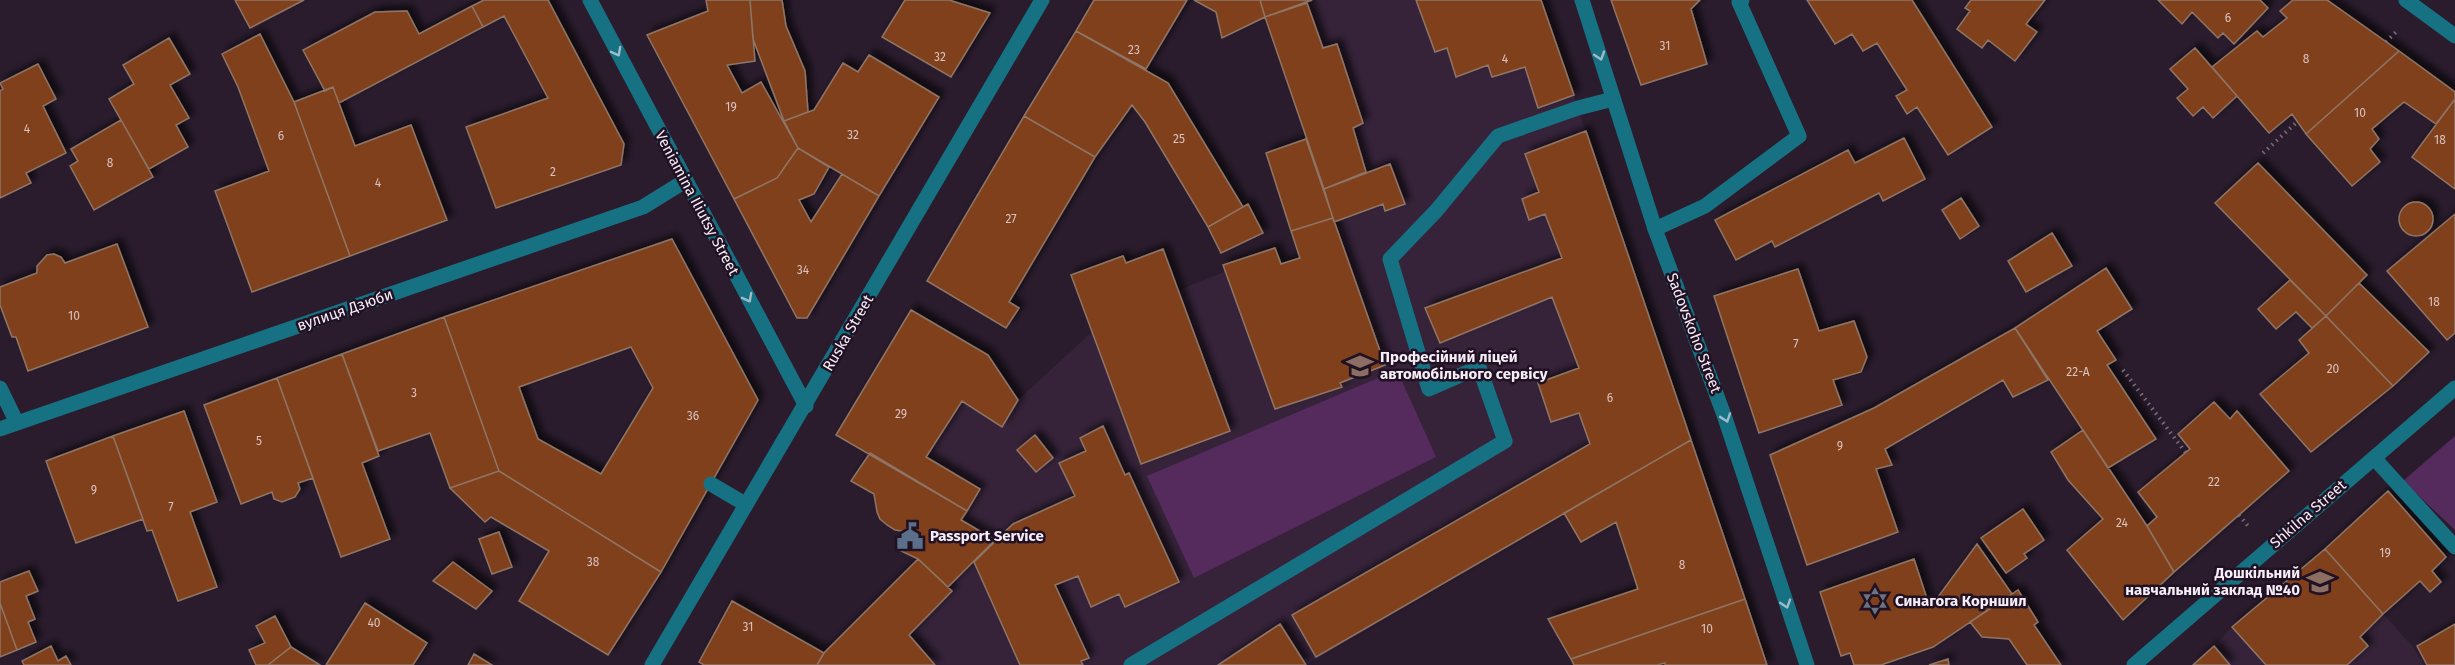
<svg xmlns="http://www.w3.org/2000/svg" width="2455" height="665" font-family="'Fira Sans',sans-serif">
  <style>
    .built { fill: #36233a }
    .green { fill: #552b5d }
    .building { fill: #80411a; stroke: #8e7567; stroke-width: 1.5; fill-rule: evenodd; filter: url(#shadow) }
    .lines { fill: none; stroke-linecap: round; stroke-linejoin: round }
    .path { stroke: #7a6d7c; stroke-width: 4; stroke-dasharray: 1.5 4.5; stroke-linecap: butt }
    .service { stroke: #167183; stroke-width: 15 }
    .minor { stroke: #167183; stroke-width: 15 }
    .tertiary { stroke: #167183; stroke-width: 15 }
    .oneway { stroke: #9dbbc9 }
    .labels { text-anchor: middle; stroke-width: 5; stroke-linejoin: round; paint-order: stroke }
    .number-label { font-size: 12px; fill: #d9c2c0 }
    .street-label { font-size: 15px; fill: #f7edf8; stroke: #201223 }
    .poi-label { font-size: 15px; font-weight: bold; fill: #f7edf8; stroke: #201223; text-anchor: start }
  </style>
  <defs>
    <filter id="shadow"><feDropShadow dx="5.5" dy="-5.5" stdDeviation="3" flood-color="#0009"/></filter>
  </defs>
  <rect width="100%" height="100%" fill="#2a1c2d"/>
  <path class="built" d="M1312 0H1541L1691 440 1306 665H817L824 653 918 559 948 587 995 540 961 520 980 489 926 457 962 401 1002 427 1018 400 1092 332 1071 275 1123 256 1126 263 1163 249 1179 290 1224 272 1223 265 1275 248 1281 264 1300 258 1333 218 1265 17Z
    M2325 549 2413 647 2424 665H2230L2214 646 2232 627Z"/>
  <path class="green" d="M1397 370 1436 457 1194 578 1147 476Z
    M2455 436V530L2403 481Z"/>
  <path class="building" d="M235 0H304L250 28Z
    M484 0H548L624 144 621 165 496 208 466 127 548 98 504 16 483 27 472 6Z
    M706 0H750L755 61 727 65 742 93 761 82 798 148 777 178 734 199 647 35 708 11Z
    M750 0H782L786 26 805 71 808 112 784 121 753 39Z
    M905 0H949L990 13 951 77 882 37Z
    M1094 0H1187L1146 69 1076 31Z
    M1194 0H1260L1265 17 1222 38 1216 12Z
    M1260 0H1312L1265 17Z
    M1416 0H1541L1574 95 1538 108 1525 67 1492 77 1488 65 1456 77 1447 48 1435 52Z
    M1611 0H1700L1691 9 1707 64 1641 85Z
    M1807 0H1912L1992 127 1948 155 1917 107 1907 114 1896 96 1907 90 1877 43 1863 51 1852 34 1835 44Z
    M1971 0H2045L2026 24 2037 32 2015 61 1988 40 1982 48 1957 29 1970 11 1965 8Z
    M2158 0H2260L2268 8 2234 44 2223 33 2218 38 2192 12 2182 24Z
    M2293 0H2327L2399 51 2306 134 2292 114 2269 133 2212 67 2257 31 2263 37 2287 18 2280 11Z
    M1307 3 1323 48 1337 44 1363 123 1353 128 1366 172 1324 189 1265 17Z
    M472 6 483 27 339 103 333 87 325 91 303 50 375 12 407 11 419 34Z
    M1076 31 1168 83 1243 207 1208 227 1145 122 1132 105 1095 157 1024 116Z
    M260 34 294 102 350 256 252 292 215 191 269 171 238 87 222 54Z
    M169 38 190 74 170 85 189 118 176 125 188 147 149 169 109 99 134 84 123 65Z
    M2195 48 2237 96 2213 118 2203 107 2193 116 2177 98 2188 89 2170 69Z
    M2399 51 2455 92V99L2436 124 2404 102 2372 129 2379 139 2370 149 2380 162 2352 186 2306 134Z
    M869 55 939 97 879 196 798 148 784 121 814 110 843 63 858 72Z
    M38 64 56 99 43 106 66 153 26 173 31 183 0 198V91L3 89 0 83Z
    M333 87 355 146 411 125 447 220 350 256 294 102Z
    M2455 99V189L2412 157Z
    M1024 116 1095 157 1009 302 1019 308 1006 328 927 281Z
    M121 120 153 177 94 210 70 166 78 161 71 149Z
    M1586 131 1691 440 1316 657 1292 615 1590 444 1579 413 1551 422 1538 383 1579 368 1552 297 1440 343 1425 308 1562 258 1545 214 1529 220 1522 199 1539 192 1525 154Z
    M1904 138 1925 179 1883 201 1879 193 1775 247 1772 241 1736 260 1715 220 1848 150 1855 163Z
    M1306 139 1333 218 1291 231 1266 153Z
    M798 148 829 167 814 194 799 200 811 222 842 174 879 196 807 318H797L734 199 777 178Z
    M2258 163 2367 275 2326 316 2215 203Z
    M1390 164 1405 204 1385 211 1383 204 1334 222 1324 189Z
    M1961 198 1979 226 1960 239 1942 210Z
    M2399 219a17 17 0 1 1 34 0a17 17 0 1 1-34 0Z
    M1248 204 1263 233 1221 253 1208 227Z
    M2455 214V333L2447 340 2387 271Z
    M1333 218 1385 365 1340 383 1342 387 1275 409 1223 265 1275 248 1281 264 1300 258 1291 231Z
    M2052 233 2072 266 2026 292 2008 261Z
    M672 239 758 400 661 572 499 471 444 317ZM631 347 653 388 601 474 538 439 519 387Z
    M117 244 148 327 28 371 16 337H12L0 305V287L37 273V266L47 255 54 254 61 257 65 263Z
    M1163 249 1230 431 1141 464 1071 275 1123 256 1126 263Z
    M2106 268 2132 309 2097 331 2116 360 2107 365 2156 439 2108 468 2015 328Z
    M1798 269 1819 331 1854 321 1867 357 1861 372 1833 380 1842 405 1759 433 1714 296Z
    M2290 280 2326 316 2312 328 2296 312 2276 329 2258 309Z
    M2359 283 2429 352 2393 386 2326 316Z
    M911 310 988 355 1018 400 1002 427 962 401 926 457 980 489 967 511 836 435Z
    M2326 316 2393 386 2311 452 2260 394 2309 353 2299 340Z
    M444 317 499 471 450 488 430 433 378 451 342 354Z
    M2015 328 2048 380 2013 397 2003 380 1885 449 1892 465 1876 469 1898 532 1807 565 1770 455 1874 408Z
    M342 354 379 456 362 463 390 539 341 557 277 378Z
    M277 378 313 478 298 483 300 489 295 497 282 502 274 499 272 492 241 504 204 405Z
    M2214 402 2230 419 2237 411 2289 471 2174 572 2147 526 2157 517 2138 492 2190 449 2178 434Z
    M184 411 217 502 190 512 217 587 178 601 152 530 147 531 113 436Z
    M1103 426 1125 475 1129 473 1179 582 1125 607 1119 594 1091 607 1078 576 1055 585 1089 658 1081 661 1083 665H1020L974 562 1013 524 1075 496 1059 463 1086 451 1080 438Z
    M2083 430 2147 526 2174 572 2123 620 2067 550 2103 519 2068 480 2051 452Z
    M1035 435 1053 458 1036 472 1017 450Z
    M113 436 143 519 76 543 46 461Z
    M1691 440 1745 599 1571 659 1548 619 1638 589 1616 522 1581 542 1564 513Z
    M870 453 967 511 961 520 995 540 948 587 918 559 901 551 909 532 895 530 887 525 880 519 877 512 874 494 851 481Z
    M499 471 661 572 608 655 519 601 549 551 491 517 485 522 450 488Z
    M2388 491 2446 557 2432 571 2441 582 2430 592 2420 581 2383 614 2325 549Z
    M2023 509 2044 540 2024 554 2027 558 2006 573 1981 538Z
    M499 532 512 567 492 574 479 539Z
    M1977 544 2012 594 1933 647 1881 665H1854L1850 653 1841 656 1820 592 1914 559 1930 608Z
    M2325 549 2383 614 2360 637 2368 646 2347 665H2266L2232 627Z
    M918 559 952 591 909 635 935 665H817L824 653Z
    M453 562 492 591 476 609 433 581Z
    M29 571 38 591 26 596 35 619 28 622 36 642 17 650 0 603V582Z
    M2018 590 2038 622 2034 625 2061 665H2027L2009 639 1982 637 1970 622Z
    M1745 599 1767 665H1665V663L1657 665H1574L1571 659Z
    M732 601 824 653 817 665H704L699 662Z
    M0 603 17 650 0 657Z
    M365 603 427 643 413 665H326Z
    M275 616 291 647 268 665H256L249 650 265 643 256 626Z
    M1280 624 1306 665H1218Z
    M2455 624V665H2427L2417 646Z
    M51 646 58 661 66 656 71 665H24L22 661Z
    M2214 646 2230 665H2193Z
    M291 647 320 665H268Z
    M474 654 492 665H468Z
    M1948 659 1949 665H1929Z"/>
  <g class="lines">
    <path class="path" d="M2386 42 2397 31
      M2263 153 2297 122
      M2123 370 2186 453
      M2239 515 2248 526"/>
    <path class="service" d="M1655 229 1705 206 1799 136 1739 2 1742 0
      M2374 458 2455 547
      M711 484 745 504
      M1131 665 1505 441 1479 367 1429 389 1390 259 1436 211 1498 136 1578 108 1613 99"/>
    <path class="minor" d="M1582 0 1655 229 1724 415 1807 665
      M0 388 17 423
      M0 429 643 207 685 181
      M2134 665 2455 388"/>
    <path class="tertiary" d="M590 0 806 406
      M2406 0 2455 36
      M652 665 1042 0"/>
  </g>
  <defs><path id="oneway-chevron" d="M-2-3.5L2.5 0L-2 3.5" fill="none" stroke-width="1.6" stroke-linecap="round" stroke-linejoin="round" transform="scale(1.5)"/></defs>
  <g class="oneway">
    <use href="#oneway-chevron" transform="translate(617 52) rotate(62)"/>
    <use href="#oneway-chevron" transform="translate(1600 56) rotate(72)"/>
    <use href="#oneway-chevron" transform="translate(748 298) rotate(62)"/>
    <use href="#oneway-chevron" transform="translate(1726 418) rotate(71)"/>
    <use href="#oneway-chevron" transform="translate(1786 604) rotate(72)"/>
  </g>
  <defs>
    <symbol id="school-bare" viewBox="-9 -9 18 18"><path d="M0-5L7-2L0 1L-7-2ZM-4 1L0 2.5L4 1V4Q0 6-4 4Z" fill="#8d6e63" stroke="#201223" stroke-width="2.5" paint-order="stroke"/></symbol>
    <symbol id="civic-bare" viewBox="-9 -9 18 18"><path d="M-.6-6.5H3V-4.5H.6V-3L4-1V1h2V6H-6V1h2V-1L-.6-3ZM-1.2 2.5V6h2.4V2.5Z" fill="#5c6f8a" stroke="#201223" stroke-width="2.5" paint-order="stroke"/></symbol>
    <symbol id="synagogue-bare" viewBox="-9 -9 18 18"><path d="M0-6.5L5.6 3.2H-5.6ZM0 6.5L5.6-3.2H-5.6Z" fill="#6b7280" stroke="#201223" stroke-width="2.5" paint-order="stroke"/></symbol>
  </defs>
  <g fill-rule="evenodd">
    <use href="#school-bare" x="1341" y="347" width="38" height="38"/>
    <use href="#civic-bare" x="891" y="517" width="38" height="38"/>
    <use href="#school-bare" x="2301" y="563" width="38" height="38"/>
    <use href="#synagogue-bare" x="1856" y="582" width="38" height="38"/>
  </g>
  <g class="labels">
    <g class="number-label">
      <text x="2228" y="22">6</text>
      <text x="1665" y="50">31</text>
      <text x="1134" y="54">23</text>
      <text x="940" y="61">32</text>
      <text x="1505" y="63">4</text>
      <text x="2306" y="63">8</text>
      <text x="731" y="111">19</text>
      <text x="2360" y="117">10</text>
      <text x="27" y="133">4</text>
      <text x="853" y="139">32</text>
      <text x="281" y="140">6</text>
      <text x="1179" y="143">25</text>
      <text x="2440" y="144">18</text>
      <text x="110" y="167">8</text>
      <text x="553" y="176">2</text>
      <text x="378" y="187">4</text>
      <text x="1011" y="223">27</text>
      <text x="803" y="274">34</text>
      <text x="2434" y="306">18</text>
      <text x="74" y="320">10</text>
      <text x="1796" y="348">7</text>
      <text x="2333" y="373">20</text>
      <text x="2078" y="376">22-А</text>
      <text x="414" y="397">3</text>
      <text x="1610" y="402">6</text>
      <text x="901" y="418">29</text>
      <text x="693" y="420">36</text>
      <text x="259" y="445">5</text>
      <text x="1840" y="450">9</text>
      <text x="2214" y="486">22</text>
      <text x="94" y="494">9</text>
      <text x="171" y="511">7</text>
      <text x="2122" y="527">24</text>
      <text x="2385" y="557">19</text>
      <text x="593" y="566">38</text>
      <text x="1682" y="569">8</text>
      <text x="374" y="627">40</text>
      <text x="748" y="631">31</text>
      <text x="1707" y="633">10</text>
    </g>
    <g class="street-label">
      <text transform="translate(697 203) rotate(62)" y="5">Veniamina Iliutsy Street</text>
      <text transform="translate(345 310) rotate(-19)" y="5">вулиця Дзюби</text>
      <text transform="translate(848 333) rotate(-60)" y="5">Ruska Street</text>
      <text transform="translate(1694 333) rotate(69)" y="5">Sadovskoho Street</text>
      <text transform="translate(2308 514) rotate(-41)" y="5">Shkilna Street</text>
    </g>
    <g class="poi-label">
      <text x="1380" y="362">Професійний ліцей<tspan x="1380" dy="17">автомобільного сервісу</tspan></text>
      <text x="930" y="541">Passport Service</text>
      <text x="2300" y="578" text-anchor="end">Дошкільний<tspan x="2300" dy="17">навчальний заклад №40</tspan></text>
      <text x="1895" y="606">Синагога Корншил</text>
    </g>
  </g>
</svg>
